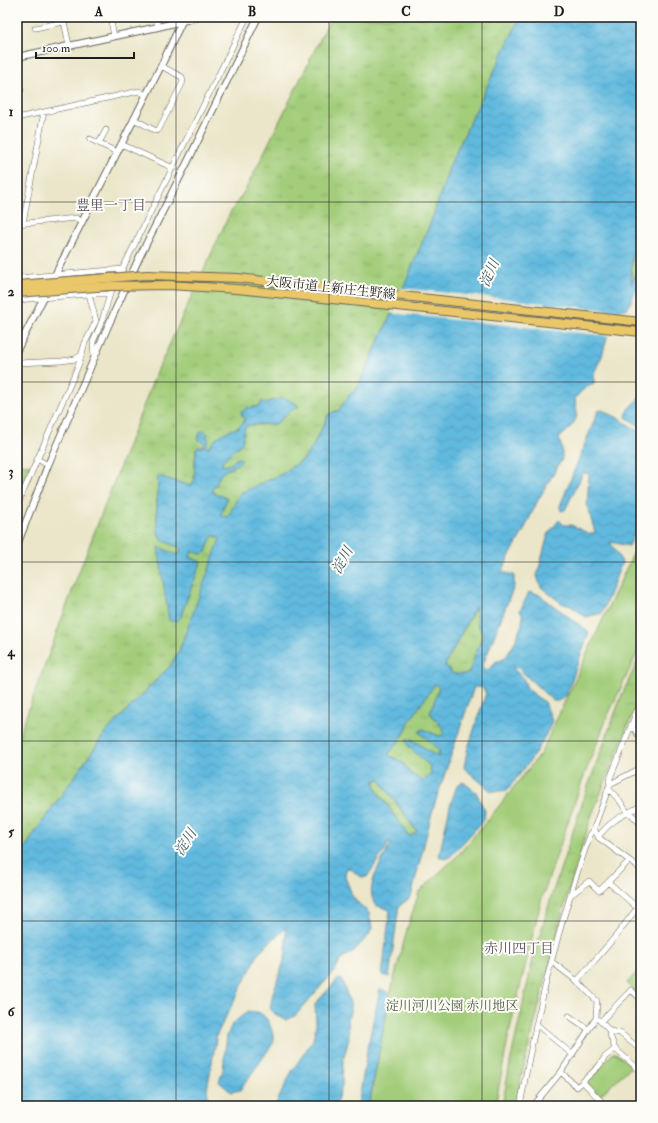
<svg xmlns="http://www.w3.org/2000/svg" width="658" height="1123" font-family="'IM FELL Double Pica','Noto Serif JP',serif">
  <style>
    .grass { fill: url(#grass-tufts); stroke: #60744b }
    .green { fill: #a3cd7a; stroke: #60744b }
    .water { fill: url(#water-waves); stroke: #3e6a7d; fill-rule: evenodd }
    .pier { fill: #ebe6c9 }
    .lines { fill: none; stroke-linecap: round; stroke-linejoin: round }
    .minor-casing { stroke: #646359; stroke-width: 6 }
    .tertiary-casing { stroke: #646359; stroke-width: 8 }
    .minor { stroke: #fff; stroke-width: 5 }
    .tertiary { stroke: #fff; stroke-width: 6 }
    .primary-bridge-casing { stroke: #646359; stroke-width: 10; stroke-linecap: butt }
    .primary-bridge { stroke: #eac769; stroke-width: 8 }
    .grid { fill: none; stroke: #1c1c1c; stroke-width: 1; stroke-opacity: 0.55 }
    .labels { text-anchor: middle; stroke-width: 4; stroke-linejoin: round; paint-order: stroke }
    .street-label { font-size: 13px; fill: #1c1c1c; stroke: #fdfcf7 }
    .park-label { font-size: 13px; fill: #4b5a3d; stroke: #fdfcf7 }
    .neighbourhood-label { font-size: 14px; fill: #595163; stroke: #fdfcf7 }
    .water-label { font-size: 14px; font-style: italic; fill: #385b6a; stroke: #fdfcf7 }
    .neatline { fill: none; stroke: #1c1c1c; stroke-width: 1.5 }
    .grid-label { font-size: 13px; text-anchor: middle; font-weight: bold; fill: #1c1c1c }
  </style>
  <defs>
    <pattern id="grass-tufts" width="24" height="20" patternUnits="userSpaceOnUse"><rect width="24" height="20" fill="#a3cd7a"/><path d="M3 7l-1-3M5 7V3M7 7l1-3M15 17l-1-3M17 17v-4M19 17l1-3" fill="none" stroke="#8caf69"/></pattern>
    <pattern id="water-waves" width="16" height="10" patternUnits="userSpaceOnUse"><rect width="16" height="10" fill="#61b9de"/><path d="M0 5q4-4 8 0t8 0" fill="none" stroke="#549ebe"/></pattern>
  </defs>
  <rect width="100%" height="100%" fill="#fdfcf7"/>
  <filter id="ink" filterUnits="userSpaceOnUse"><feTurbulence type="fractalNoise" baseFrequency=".025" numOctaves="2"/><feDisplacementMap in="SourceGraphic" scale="8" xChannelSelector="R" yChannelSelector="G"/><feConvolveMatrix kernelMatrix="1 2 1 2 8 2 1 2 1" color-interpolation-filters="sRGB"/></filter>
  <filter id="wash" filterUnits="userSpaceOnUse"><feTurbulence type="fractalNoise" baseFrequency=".012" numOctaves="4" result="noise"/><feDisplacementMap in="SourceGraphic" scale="16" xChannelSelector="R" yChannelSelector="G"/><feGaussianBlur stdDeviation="0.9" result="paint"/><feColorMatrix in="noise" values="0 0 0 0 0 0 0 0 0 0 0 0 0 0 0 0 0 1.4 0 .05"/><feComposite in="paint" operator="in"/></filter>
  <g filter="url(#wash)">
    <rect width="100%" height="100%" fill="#ebe6c9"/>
    <path class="grass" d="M331 17H418L426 19 430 17H520L450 165 432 219 404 286 357 389 350 394 339 410 329 414 313 446 304 459 282 474 240 493 228 518 221 515 211 492 213 486H216C218 476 222 469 233 468L237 458C233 463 228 467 221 465L222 461 242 443 245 427 250 425 276 424 290 411 299 406 282 398 265 403 260 406 247 408 243 424 213 442 208 448 206 447 205 431V443L203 448 196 449 194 477 195 479 191 486 158 476C158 487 154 532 161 539 166 543 175 545 181 547L180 553 177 555 159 547 180 618 201 562 190 557 192 551 202 554 206 552 211 538 214 536 218 537 221 539 179 651 170 666 106 732 34 834 17 861V741L79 572 155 376 231 211 246 189Z
      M641 233V263L631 285 632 258 639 235Z
      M17 464 32 465 17 500Z
      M476 606 478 625 483 635 468 675 453 674 445 665Z
      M641 654V694L591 817 562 914 521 1078 516 1106H502L511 1058 533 959 553 891 587 789 621 697Z
      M435 683 439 688 430 713 443 728 444 734 439 736 423 729 420 732 439 750V757L431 754 412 739H406L424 761 430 766 431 775 422 781 410 773 402 762 388 755 405 733 409 722Z
      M379 779 417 832 409 836 377 790 374 782Z"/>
    <path class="green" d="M641 547V645L609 713 582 781 541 901 511 1024 495 1106H369L390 994 408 926 419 892 458 855 491 816 541 753 633 554Z
      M641 968V997L627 983Z
      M613 1053H616L632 1066 599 1096 588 1084V1081Z"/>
    <path class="water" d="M520 17H641V233L639 235 632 258 631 284 641 263V279L628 308 614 312 602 356 594 373V383L584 389 575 398C575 403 577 410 577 415 575 424 566 433 559 438L562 449V459L538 500 523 532 509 557 502 572 514 575V586L482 667 486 670 491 668 496 661H500L506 657 514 644 522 624 523 616 520 611 529 592 538 594 589 632 566 696 558 701H553L518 668 512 667 523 678 527 688 537 697 545 702 552 721C542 747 524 770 506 791H491L464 768 467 751 486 693 482 687H474L433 809 411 897 399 906 389 977 382 975 390 910 375 905C374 903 373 899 372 897 368 881 384 857 391 844L390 842 367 877C359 878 356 873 350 868L346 869 345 877 351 892V894L356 901 369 913 372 928 369 935 352 953 342 958 336 969 295 1016 286 1020 275 1014 270 1008 273 993 286 955V928L260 951 217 1034 207 1090 210 1106H17V861L34 834 106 732 170 666 179 651 220 539 218 537 214 536 211 538 206 552 202 554 192 551 190 557 201 562 180 618 176 621H169L158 547 177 555 180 553 181 548C175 545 166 543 161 539 154 532 158 487 158 476L191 486 195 479 194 477 196 449 198 447H203L205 443 198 439 200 432 205 431 208 434 206 437 209 439 206 447 208 448C212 443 216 437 222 434 232 427 240 432 245 418L242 416 241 412 247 408 260 406 262 401 265 403C282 398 284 395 299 406L290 411 276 424 250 425 245 427 242 443 222 461V465C228 467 233 463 237 458L242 459C231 474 221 464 216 486H213L212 492 227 498 221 515 228 517 240 493 282 474 304 459 313 446 329 414 339 410 350 394 357 389 404 286 432 219 450 165ZM475 607 478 625 483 635 468 674H453L445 665ZM435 684 439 688 430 713 443 728 444 734 439 736 423 729 419 732 439 750V757C427 753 419 739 406 739L409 747 430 766 431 775 422 781 410 773 402 762 388 755 405 733 409 722ZM379 779 417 831V832L409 836 377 791 374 781Z
      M641 396V427L626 417 628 409Z
      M602 410 620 419 641 433V520L629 546 610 542 622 562 602 613 586 617 571 606 561 603 541 587 537 576 548 534 559 520 564 525H571L590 534 595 532 587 506 589 474 583 473 565 510 561 511 560 506 598 411Z
      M463 782 476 792 485 811 484 820 450 857 445 859 439 856 450 806 457 785Z
      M338 979 342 980 351 1006 348 1021 349 1038 343 1061 342 1086 335 1106H275L292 1071 313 1040 316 1024 315 1004Z
      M380 990 387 991 390 994 369 1106H358L368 1045Z
      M248 1011C251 1012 255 1011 258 1012 269 1017 273 1031 274 1042L240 1090 231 1092 219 1082 223 1070 225 1050 227 1036 232 1024Z"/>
    <path class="pier" d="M401 288 516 300 621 312 615 314 610 336 390 313Z"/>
  </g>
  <g filter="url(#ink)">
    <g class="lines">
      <defs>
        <path id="minor" d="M63 17 69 45
          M110 17 114 36
          M156 17 158 27
          M35 28 64 22
          M17 91 21 90
          M17 118 139 91 146 95
          M134 119 156 131 159 129 183 82 182 77 161 66
          M90 139 117 152
          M99 143 106 130
          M121 144 173 168
          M23 223 44 112
          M17 224 76 218 82 222
          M17 278 123 269
          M118 278 247 17
          M17 300 89 294H110
          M94 357 93 342 102 321 110 294 115 285
          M17 363 62 361 75 359 80 356
          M37 459 48 465
          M17 506 78 366 85 343 96 321 89 294
          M631 724 641 739
          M632 725 641 720
          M610 784 641 768
          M608 788 620 801 627 812
          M629 812 641 824
          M594 829 599 838 641 869
          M598 837C612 819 622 816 641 806
          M608 882 641 911
          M571 895 589 881 599 891 629 861
          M577 981 615 937 641 903
          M569 1016 588 1029
          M599 1020 610 1031 620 1033 641 1050
          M601 1021 631 990 641 999
          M536 1024 573 1055
          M610 1031 609 1032 615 1049 641 1071
          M561 1072 577 1087 599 1066 605 1057 615 1049
          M583 1082 601 1101V1104L603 1106
          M520 1106C536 1014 559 923 590 835L593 831 610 784 609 781 641 701
          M533 1106 561 1072 596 1018 597 1001 577 981 552 962"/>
        <path id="tertiary" d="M17 57 158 27 198 17
          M17 350 161 66 184 17
          M17 545 48 465 108 326 139 258 189 159 258 17"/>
      </defs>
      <use href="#minor" class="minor-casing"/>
      <use href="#tertiary" class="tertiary-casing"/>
      <use href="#minor" class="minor"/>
      <use href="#tertiary" class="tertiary"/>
      <defs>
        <path id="primary-bridge" d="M17 285 147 275 238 278 641 322
          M17 293 110 286 168 285 237 289 641 332"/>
      </defs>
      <use href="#primary-bridge" class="primary-bridge-casing"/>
      <use href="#primary-bridge" class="primary-bridge"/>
    </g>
  </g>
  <path class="grid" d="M176 17V1106M329 17V1106M482 17V1106M17 202H641M17 382H641M17 562H641M17 741H641M17 921H641"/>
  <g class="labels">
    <g class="street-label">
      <text transform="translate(331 287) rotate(6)" y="5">大阪市道上新庄生野線</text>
    </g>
    <g class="park-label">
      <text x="452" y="1010">淀川河川公園 赤川地区</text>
    </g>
    <g class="neighbourhood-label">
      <text x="111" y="210">豊里一丁目</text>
      <text x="519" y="953">赤川四丁目</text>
    </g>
    <g class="water-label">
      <text transform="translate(489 273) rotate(-66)" y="5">淀川</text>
      <text transform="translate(342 560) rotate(-61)" y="5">淀川</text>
      <text transform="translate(185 842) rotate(-58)" y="5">淀川</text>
    </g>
  </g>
  <rect width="658" height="1123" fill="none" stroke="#fdfcf7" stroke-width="44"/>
  <path d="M36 52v6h98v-6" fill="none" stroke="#1c1c1c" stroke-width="2"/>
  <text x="42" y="52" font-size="12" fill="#1c1c1c" stroke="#fdfcf7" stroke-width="3" paint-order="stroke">100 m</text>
  <rect x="22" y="22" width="614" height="1079" class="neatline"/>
  <g class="grid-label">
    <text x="99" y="16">A</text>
    <text x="252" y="16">B</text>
    <text x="406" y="16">C</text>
    <text x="559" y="16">D</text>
    <text x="11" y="116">1</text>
    <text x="11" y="296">2</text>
    <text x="11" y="476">3</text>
    <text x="11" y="656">4</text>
    <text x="11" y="836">5</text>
    <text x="11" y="1016">6</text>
  </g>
</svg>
